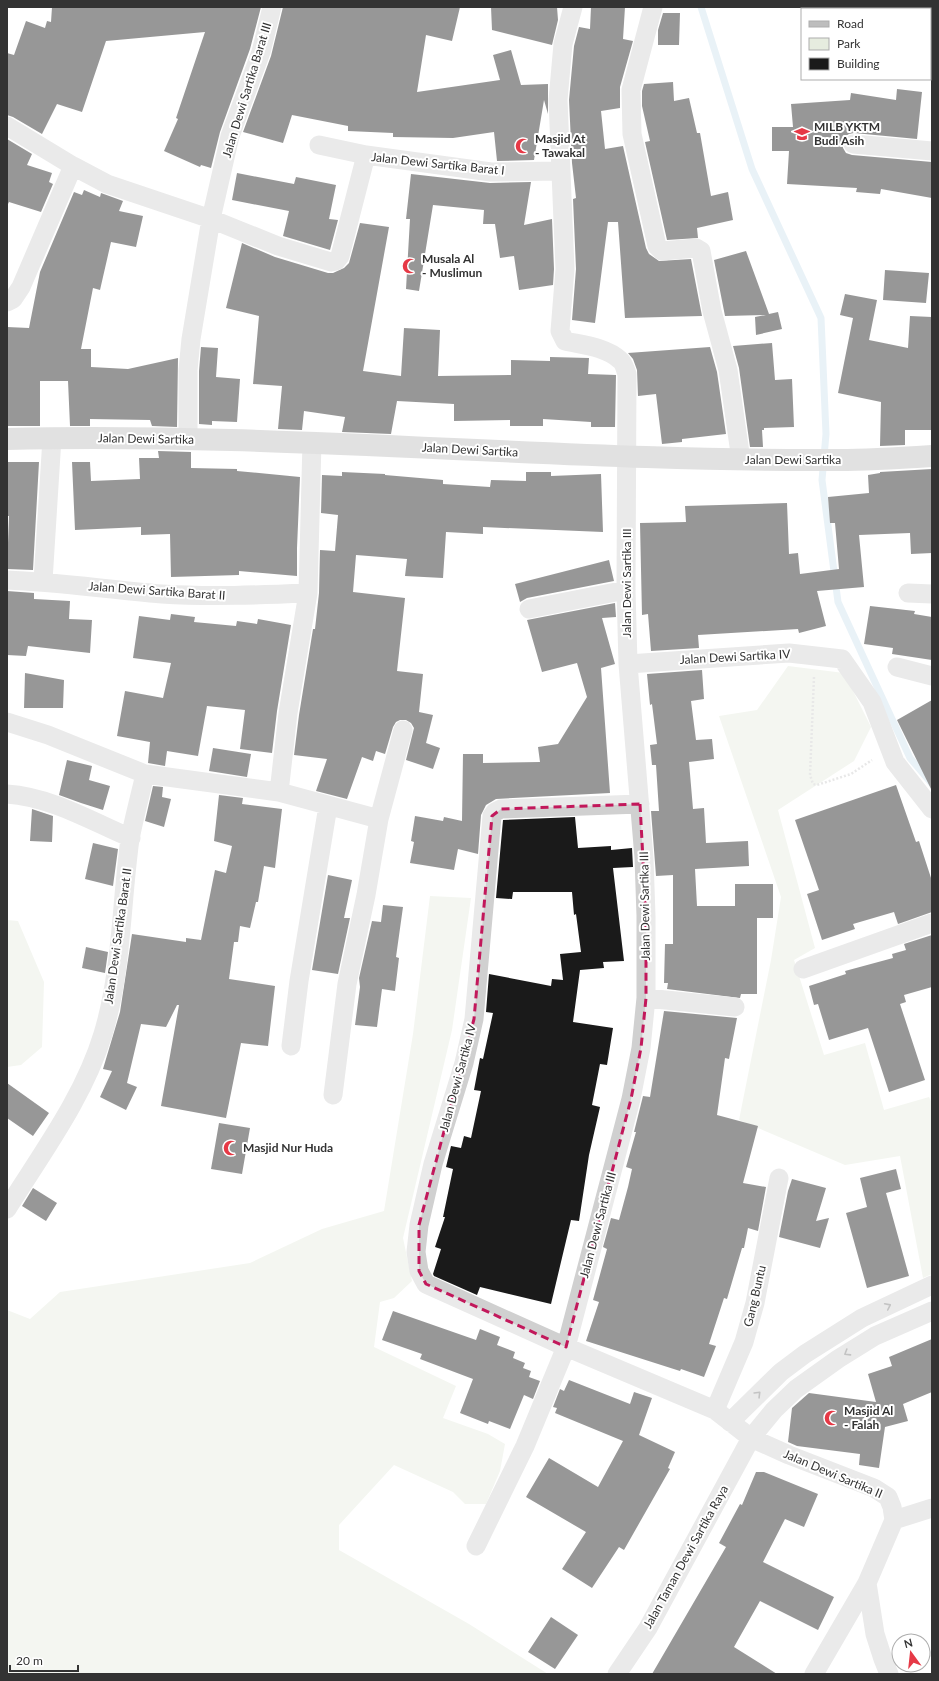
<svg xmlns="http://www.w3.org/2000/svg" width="939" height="1681" font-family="Lato,sans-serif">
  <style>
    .green { fill: #e6ecdf }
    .water { fill: #cfe2ee }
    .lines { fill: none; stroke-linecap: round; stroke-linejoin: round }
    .stream { stroke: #cfe2ee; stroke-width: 7 }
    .building { fill: #1a1a1a }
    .path { stroke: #cdcdcd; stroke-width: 2.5; stroke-dasharray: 2 2; stroke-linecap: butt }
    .street { stroke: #d0d0d0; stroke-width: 19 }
    .secondary { stroke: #bdbdbd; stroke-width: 22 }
    .oneway { stroke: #7a7a7a }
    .marked { fill: none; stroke: #c2185b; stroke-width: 3; stroke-dasharray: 8 5; stroke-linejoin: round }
    .labels { text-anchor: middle; stroke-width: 4; stroke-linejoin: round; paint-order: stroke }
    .street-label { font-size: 12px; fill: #333; stroke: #fff }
    .poi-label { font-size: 12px; font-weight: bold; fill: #333; stroke: #fff; text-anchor: start }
  </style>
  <rect width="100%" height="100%" fill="#fff"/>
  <path class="green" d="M788 666 844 673 871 727 854 761 778 810 815 948 794 960 824 1055 865 1043 884 1110 929 1097 932 1103V1274L923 1278 900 1156 845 1165 739 1120 771 960 781 897 719 716 757 710Z
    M430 896 471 898 452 1030 403 1238 412 1281 394 1298 380 1302 374 1347 456 1386 443 1418 488 1434 505 1444 500 1471 486 1504H465L453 1492 394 1465 339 1525V1550L469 1624 548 1674H7V1310L30 1319 60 1292 250 1263 322 1229 384 1211 413 1034Z
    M7 920 18 921 44 982 42 1047 21 1065 7 1067Z"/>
  <path class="water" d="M820 7H932V56L930 55V9H825Z"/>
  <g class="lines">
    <path class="stream" d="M701 7 752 169 821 318 826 434 822 480 838 602 910 758 932 784"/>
  </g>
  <path class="building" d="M52 7H261L250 49 220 132 211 168 201 165 200 167 164 151 178 119 176 118 205 32 106 41 82 112 57 104 42 134 13 117 7 115V53L14 55 26 21 45 28 47 21 51 22Z
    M283 7H460L452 41 426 35 417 92 500 80 493 55 511 50 521 85 548 84V114L544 100 534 160 497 161 494 132 453 138 393 137V133L348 131V126L292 115 283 143 243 132 271 56Z
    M491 7H557L558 20 552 45 492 30Z
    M591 7H625L623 39 633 41 620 87V108L601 111 605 149 623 146 646 248 649 254 659 261 691 259 702 316 625 318 618 222H608L595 323 572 320 576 269 573 199 576 198 572 163 569 100 574 46 579 27 590 29Z
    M663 13H680L679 45H658V30Z
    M673 82 674 101 689 98 697 133H700L711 196 728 192 733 220 697 228 698 238 667 240 645 142 650 141 642 106V91L644 84Z
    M897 89 922 92 917 139 854 133 849 134 844 137 842 143 843 148 846 153 852 155 932 162V198L881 189 880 194 856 192 857 188 787 184 789 151H772V127H793L791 104 850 100 851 93 896 100Z
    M7 139 32 154 27 165 52 173 49 182 53 184 41 212 9 202 7 206Z
    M237 173 294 184 296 177 336 185 329 219 338 220 330 250 283 236 289 211 232 200Z
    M411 174 490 183 531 182 524 225 552 219 554 269 553 285 519 290 514 256 500 258 495 224H483L484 210 433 205 419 291 406 289 410 219H406Z
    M84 190 100 197 101 193 123 201 119 211 143 216 136 247 111 242 100 290 93 288 81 349H91V367L128 369 178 358 177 427 152 426 150 420 90 419V426H70L68 381H40V426H7V327L29 328 40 272 74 192 82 195Z
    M360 223 389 227 363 371 401 376 404 328 440 330 438 376 511 375V360L550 361V357L589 358 588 374 616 375 615 427H591V422L543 419V426H510V420L454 421V404L397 401 391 434 342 432 345 417 304 411 302 430 278 429 282 386 253 384 259 316 226 308 242 243 275 257 328 273H333L344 268 349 263Z
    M746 251 769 314 778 312 782 329 756 335 755 317 766 315 725 316 714 260Z
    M885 270 929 273 926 303 883 300Z
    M845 294 877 300 869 340 908 348 910 316 932 317V430H905V445L880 446 881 402 838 393 853 318 840 315Z
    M772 343 775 380 792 379 794 427 764 428V430H762L763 447H750L739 368 733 346Z
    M201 347 218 348 216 377 240 379 237 422 212 421V425L199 424V371Z
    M710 347 717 372 726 434 682 439V442L662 444 656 394 638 396 637 370 633 359 628 353Z
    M158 451 191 452V468L237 469V471L300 477 297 548V576L239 571V575L171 577 170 534 141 535V527L75 530 72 462H90L91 481 140 479 139 458H159Z
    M7 462H39L33 570 7 569 9 516H7Z
    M932 469V553L911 554 910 533 859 535 864 587 817 591 826 626 799 633 798 629 698 635 699 648 651 651 648 614 642 615 640 523 686 522 685 506 787 503 789 554 798 553 800 574 839 569 835 523H830L828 497 869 493 868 475 880 473V472Z
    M342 472 385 474V475L443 480V484L490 487 491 480 526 481V472H551V476L601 474 603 532 483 527V534L446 532 443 578 405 576 407 559 356 555 353 592 405 598 397 671 423 674 419 712 433 715 426 743 440 748 433 769 406 760 414 728 411 723 406 720H400L396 722 393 727 385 754 376 751 373 761 362 757 347 799 316 791 327 759 294 755 299 715 313 629H315L319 593 320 550 335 551 338 515 321 513 322 475 342 476Z
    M609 560 614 581 527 598 520 602 515 584Z
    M7 591 34 593V599L70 601 69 619 92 620 90 653 28 646 26 656 7 655Z
    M615 603 616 617 602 618 615 664 601 668 610 793 496 799 486 805 481 815 478 854 458 849 454 870 410 863 414 842 411 841 415 816 443 821 444 817 462 821 463 754H483V763L540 762 538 747 558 744 587 697 577 663 542 672 527 620Z
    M870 606 915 611 914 614 932 617V660L892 654 893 648 864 644Z
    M171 614 195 617 194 622 236 626 237 621 257 624 258 619 291 625 277 711 272 753 240 749 245 710 207 706 198 756 167 751 165 766 148 763 150 742 117 736 125 691 163 698 171 663 133 658 139 616 170 620Z
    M702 670 704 699 691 701 696 740 712 739 714 759 689 762 693 809 704 808 706 843 748 841 749 866 695 869 697 906H735V884H773V918H757V994H741L740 998 667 989 668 983H664L665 944H673V875L656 876 651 811H659L656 765H652L650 745 657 744 652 704 650 705 647 674Z
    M25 673 64 680 63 708H24Z
    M932 700V791L897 720Z
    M213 748 251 754 247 777 209 771Z
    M67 760 92 766 89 780 110 786 103 810 81 803 59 795Z
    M896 785 916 842 919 841 932 881V912L898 924 894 912 853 924 855 929 822 940 807 894 819 890 795 820Z
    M153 786 163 787 162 797 171 799 164 827 145 821Z
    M219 795 243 798 242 804 282 809 275 868 264 866 258 902H256L250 928 240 926 238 942H234L229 979 275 986 268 1046 241 1043 226 1118 161 1106 179 1005H177L166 1027 141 1024 127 1083 137 1087 126 1110 100 1097 112 1071 103 1069 120 1012 132 934 186 942V938L201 940 215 870 226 873 232 846 214 841Z
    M32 809 53 816 52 842 30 841Z
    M575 817 578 848 611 846V850L632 848 633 867 613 868 624 961 603 962 604 968 580 970 573 1022 613 1028 607 1065 600 1064 592 1105 600 1107 589 1155 579 1221 571 1220 551 1304 480 1287 477 1295 434 1276 433 1274 441 1249 435 1247 445 1217H443L453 1169 446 1167 451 1146 461 1148 464 1136 471 1138 481 1091 474 1090 480 1058 483 1059 493 1013 486 1012 489 974 551 986 552 979 563 980 560 954 581 952 576 914 574 915 572 892H513L512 899 496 898 503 820Z
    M93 843 118 849 113 886 85 879Z
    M328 875 352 880 344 918H350L338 974 312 970Z
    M383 905 403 907 396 957 399 958 395 991 382 989 377 1027 355 1025 360 987 359 978 372 921 381 922Z
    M932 935V987L904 995 906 1002 900 1004 925 1080 889 1092 868 1028 829 1040 818 1004 814 1005 809 986 846 974 845 971 893 958 892 954 906 950 904 944Z
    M86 947 108 952 105 973 82 968Z
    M664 1011 737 1018 729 1059 725 1058 717 1115 758 1126 743 1183 766 1187 758 1231 748 1228 744 1248H742L727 1299 724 1298 709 1344 716 1346 704 1377 681 1369 680 1371 586 1341 599 1302 593 1300 607 1249 603 1247 611 1218 619 1220 628 1187 632 1169 626 1167 636 1132H634L643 1096 650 1097Z
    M7 1083 49 1113 33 1136 7 1118Z
    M219 1123 250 1128 242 1174 211 1169Z
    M896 1169 901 1189 886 1193 909 1276 867 1288 846 1213 867 1207 860 1178Z
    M792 1179 826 1188 816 1221 829 1218 820 1248 779 1237 788 1191Z
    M33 1188 57 1203 46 1221 22 1206Z
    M393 1311 476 1340 480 1329 500 1337 497 1345 515 1352 513 1358 525 1363 523 1368 531 1371 529 1377 540 1381 533 1399 524 1395 510 1429 489 1421 488 1424 460 1413 473 1379 420 1359 422 1354 382 1340Z
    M932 1339V1392L903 1404 908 1421 885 1427 879 1468 859 1465 860 1454 797 1446 788 1442 792 1408 809 1393 876 1402 868 1374 892 1366 889 1357Z
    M569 1380 630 1404 634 1392 652 1398 639 1435 675 1452 668 1468 670 1469 624 1550 619 1547 592 1588 562 1569 586 1532 526 1497 549 1458 598 1487 623 1441 555 1413 557 1408 553 1407 560 1389 564 1391Z
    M756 1472H764L818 1494 804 1527 785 1519 763 1562 834 1597 818 1630 760 1601 734 1647 777 1674H652L726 1547 719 1543 740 1504 742 1505Z
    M551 1617 578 1635 555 1669 528 1652Z"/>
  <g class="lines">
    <path class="path" d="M814 677 810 775 813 784 817 785 851 774 872 760"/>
    <path class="street" d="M653 7 631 90 632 134 657 246 662 251 696 248 701 251 712 311 728 370 741 460
      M7 126 73 166 107 184 211 219 278 246 331 262 336 261 340 256 366 155 491 172 561 171
      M853 144 932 151
      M319 145 366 155
      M7 302 13 299 21 287 73 166
      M188 440V370L191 339 211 219 230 136 261 52 272 7
      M7 580C59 582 110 590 162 594 210 597 259 595 308 593
      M43 581 52 438
      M908 593 932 594
      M529 609 626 590
      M628 664 789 653 842 659 872 702 895 762 932 809
      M897 667 932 676
      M7 722 48 735 145 774 279 792 379 819
      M279 792 288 713 308 593 312 442
      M7 794C51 797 91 821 131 838
      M640 804 501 809 495 812 492 816 474 1019 464 1063 433 1164 419 1225 416 1252 419 1271 426 1284 566 1347 715 1410 751 1438 789 1455 874 1488 888 1497 892 1507 894 1520 867 1583 814 1674
      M803 969 932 923
      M646 998 735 1007
      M291 1046 299 981 328 806
      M333 1095 347 984 366 895 379 819 403 730
      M7 1209C42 1153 84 1097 103 1034 122 971 121 904 130 839 134 818 140 796 145 774
      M715 1410 744 1342 755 1303 779 1178
      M730 1422 781 1372 805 1354 862 1318 932 1285
      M894 1520 932 1508
      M476 1546 525 1446 566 1347 631 1099 641 1048 646 998V916L644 858 628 664 626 590 627 374C625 369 624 363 620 360 606 347 583 345 565 341L560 331 565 269 558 100 563 44 573 7
      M867 1583 875 1634 883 1659 889 1674
      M617 1674 648 1628 751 1438 774 1410 796 1389 838 1359 875 1336 932 1311"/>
    <path class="secondary" d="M7 439C285 432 562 462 839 460 870 460 901 458 932 456"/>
  </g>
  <defs><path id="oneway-chevron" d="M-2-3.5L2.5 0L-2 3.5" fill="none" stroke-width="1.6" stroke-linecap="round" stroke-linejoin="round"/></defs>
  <g class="oneway">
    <use href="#oneway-chevron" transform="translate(888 1306) rotate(-26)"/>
    <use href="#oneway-chevron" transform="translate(847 1353) rotate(148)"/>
    <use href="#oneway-chevron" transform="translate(758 1394) rotate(-45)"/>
  </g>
  <path d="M0 0H939V1681H0ZM640 804 646 916V998L641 1048 631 1099 566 1347 426 1284 419 1271V1225L474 1019 492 816 501 809Z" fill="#fff" fill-opacity=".55" fill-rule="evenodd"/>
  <path class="marked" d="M640 804 646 916V998L641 1048 631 1099 566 1347 426 1284 419 1271V1225L474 1019 492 816 501 809Z"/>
  <defs>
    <symbol id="school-bare" viewBox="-9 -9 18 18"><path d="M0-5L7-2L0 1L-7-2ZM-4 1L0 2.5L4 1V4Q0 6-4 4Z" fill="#e63946" stroke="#fff" stroke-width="2.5" paint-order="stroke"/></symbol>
    <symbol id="mosque-bare" viewBox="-9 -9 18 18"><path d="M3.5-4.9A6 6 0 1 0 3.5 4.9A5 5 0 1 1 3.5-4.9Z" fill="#e63946" stroke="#fff" stroke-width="2.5" paint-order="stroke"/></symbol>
  </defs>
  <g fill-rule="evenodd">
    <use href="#school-bare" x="791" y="123" width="22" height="22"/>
    <use href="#mosque-bare" x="512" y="135" width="22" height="22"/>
    <use href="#mosque-bare" x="399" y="255" width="22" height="22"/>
    <use href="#mosque-bare" x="220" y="1137" width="22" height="22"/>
    <use href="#mosque-bare" x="821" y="1407" width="22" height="22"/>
  </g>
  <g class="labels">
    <g class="street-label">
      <text transform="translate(247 90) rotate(-73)" y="4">Jalan Dewi Sartika Barat III</text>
      <text transform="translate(438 164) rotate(6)" y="4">Jalan Dewi Sartika Barat I</text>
      <text transform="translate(146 439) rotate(1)" y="4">Jalan Dewi Sartika</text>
      <text transform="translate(470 450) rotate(3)" y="4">Jalan Dewi Sartika</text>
      <text x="793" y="464">Jalan Dewi Sartika</text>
      <text transform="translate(627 583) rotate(-90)" y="4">Jalan Dewi Sartika III</text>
      <text transform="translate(157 591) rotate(4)" y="4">Jalan Dewi Sartika Barat II</text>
      <text transform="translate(735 657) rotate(-3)" y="4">Jalan Dewi Sartika IV</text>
      <text transform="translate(645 906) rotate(-91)" y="4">Jalan Dewi Sartika III</text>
      <text transform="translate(118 936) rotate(-82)" y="4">Jalan Dewi Sartika Barat II</text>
      <text transform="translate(458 1078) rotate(-75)" y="4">Jalan Dewi Sartika IV</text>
      <text transform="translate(598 1225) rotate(-75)" y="4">Jalan Dewi Sartika III</text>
      <text transform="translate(755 1296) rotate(-77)" y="4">Gang Buntu</text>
      <text transform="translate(833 1474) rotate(23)" y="4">Jalan Dewi Sartika II</text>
      <text transform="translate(686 1557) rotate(-61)" y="4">Jalan Taman Dewi Sartika Raya</text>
    </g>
    <g class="poi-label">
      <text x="814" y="131">MILB YKTM<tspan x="814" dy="14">Budi Asih</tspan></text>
      <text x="535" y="143">Masjid At<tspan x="535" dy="14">- Tawakal</tspan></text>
      <text x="422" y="263">Musala Al<tspan x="422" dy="14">- Muslimun</tspan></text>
      <text x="243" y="1152">Masjid Nur Huda</text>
      <text x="844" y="1415">Masjid Al<tspan x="844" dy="14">- Falah</tspan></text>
    </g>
  </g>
  <rect width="939" height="1681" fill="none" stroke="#333333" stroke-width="16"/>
  <rect x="801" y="8" width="130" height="72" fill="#ffffff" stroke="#adadad"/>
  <rect x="809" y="21" width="20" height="6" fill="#bdbdbd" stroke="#adadad"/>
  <text x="837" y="28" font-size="12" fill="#333333">Road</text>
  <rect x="809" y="38" width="20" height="12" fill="#e6ecdf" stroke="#adadad"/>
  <text x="837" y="48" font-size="12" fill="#333333">Park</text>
  <rect x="809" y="58" width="20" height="12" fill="#1a1a1a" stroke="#adadad"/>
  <text x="837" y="68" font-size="12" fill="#333333">Building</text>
  <g transform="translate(911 1653) rotate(345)"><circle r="19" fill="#ffffff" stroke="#adadad"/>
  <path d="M0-3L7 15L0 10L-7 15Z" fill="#e63946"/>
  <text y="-6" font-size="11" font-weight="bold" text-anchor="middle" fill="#333333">N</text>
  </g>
  <path d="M10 1665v6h68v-6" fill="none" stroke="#333333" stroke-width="2"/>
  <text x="16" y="1665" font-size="12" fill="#333333" stroke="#ffffff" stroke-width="3" paint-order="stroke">20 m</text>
</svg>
